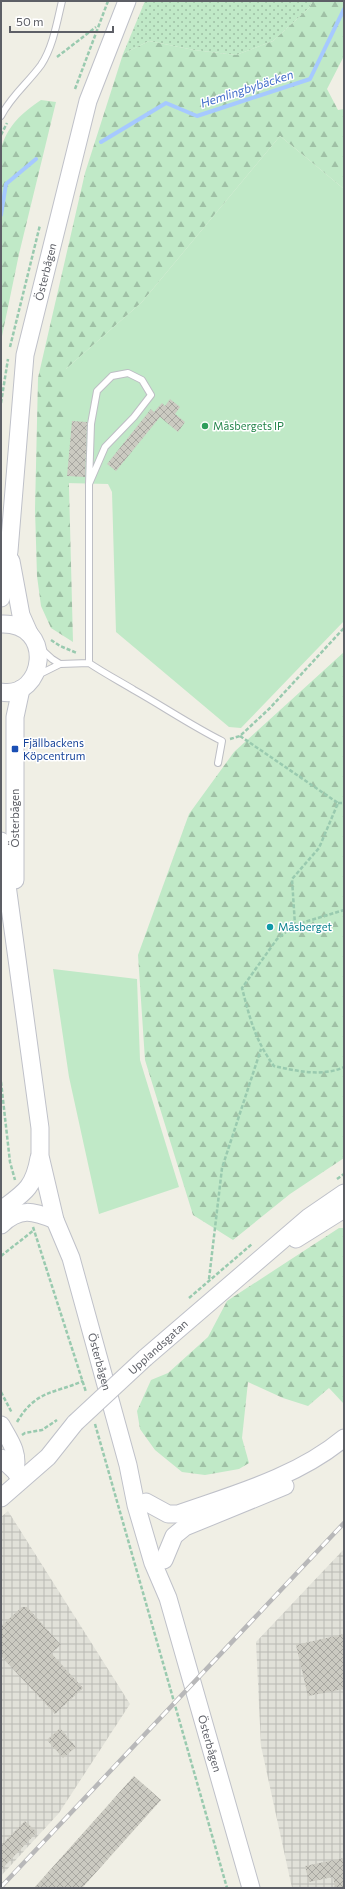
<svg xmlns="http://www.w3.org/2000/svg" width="345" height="1889" font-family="Commissioner,sans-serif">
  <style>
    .industrial { fill: url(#industrial-grid) }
    .grass { fill: url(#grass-dots) }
    .forest { fill: url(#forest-firs) }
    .garden { fill: #c0e9c7 }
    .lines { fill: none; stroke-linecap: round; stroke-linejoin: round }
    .stream { stroke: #a6c9ff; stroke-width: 4 }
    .building { fill: url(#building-cross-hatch) }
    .lane-casing { stroke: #bdbec4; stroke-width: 8 }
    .secondary-casing { stroke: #bfc1c9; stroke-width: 19 }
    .path { stroke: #99caaf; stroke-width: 2.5; stroke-dasharray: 4 2; stroke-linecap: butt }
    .lane { stroke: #fff; stroke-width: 6 }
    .secondary { stroke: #fff; stroke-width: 17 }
    .rail-casing { stroke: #b8b8b9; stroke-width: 4.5 }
    .rail { stroke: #fff; stroke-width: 3; stroke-dasharray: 9; stroke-linecap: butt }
    .secondary-bridge-casing { stroke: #bfc1c9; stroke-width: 19; stroke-linecap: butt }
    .secondary-bridge { stroke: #fff; stroke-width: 17 }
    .leisure-dot { fill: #2e9e5b; stroke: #fff; stroke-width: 1.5 }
    .transit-dot { fill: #1a4fb4; stroke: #fff; stroke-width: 1.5 }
    .culture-dot { fill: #0f9aa8; stroke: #fff; stroke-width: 1.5 }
    .labels { text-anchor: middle; stroke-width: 3; stroke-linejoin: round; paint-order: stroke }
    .street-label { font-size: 11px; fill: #5d5f66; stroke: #fff }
    .leisure-label { font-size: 11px; fill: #27864d; stroke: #fff; text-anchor: start }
    .transit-label { font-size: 11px; fill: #164399; stroke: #fff; text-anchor: start }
    .culture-label { font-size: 11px; fill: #0d838f; stroke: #fff; text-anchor: start }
    .water-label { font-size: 12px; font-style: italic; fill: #416dca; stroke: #fff }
  </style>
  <defs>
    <pattern id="industrial-grid" width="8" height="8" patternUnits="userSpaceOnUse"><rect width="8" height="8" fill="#e1e1d9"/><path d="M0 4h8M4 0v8" fill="none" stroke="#babab4"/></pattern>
    <pattern id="grass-dots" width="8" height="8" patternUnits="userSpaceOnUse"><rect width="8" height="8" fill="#c0e9c7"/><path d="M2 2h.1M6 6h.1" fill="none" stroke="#9fc0a5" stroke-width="1.8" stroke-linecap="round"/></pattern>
    <pattern id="forest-firs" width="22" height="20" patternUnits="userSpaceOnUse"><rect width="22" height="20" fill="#c0e9c7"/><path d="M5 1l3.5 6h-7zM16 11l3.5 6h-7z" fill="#9fc0a5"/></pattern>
    <pattern id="building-cross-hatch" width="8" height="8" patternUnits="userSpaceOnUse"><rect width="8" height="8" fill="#cbcac1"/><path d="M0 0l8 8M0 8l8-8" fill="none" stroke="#a8a7a1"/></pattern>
  </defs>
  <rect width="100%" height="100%" fill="#f0efe5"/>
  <path class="industrial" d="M8 1511 130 1704 59 1813 1 1876V1517Z
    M344 1549V1888H292L261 1746 256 1642Z"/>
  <path class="grass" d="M145 1H313L309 8 273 41 236 55 194 50 149 41 123 54Z"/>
  <path class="forest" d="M313 1H344V56L327 89 338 110 344 109V189L280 136 142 302 66 369 73 642 51 628 41 606 37 576 35 509 38 378 85 173 123 54 149 41 194 50 236 55 273 41 309 8Z
    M41 100 56 102 19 254 1 341V148C9 124 21 114 41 100Z
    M344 652V1158L290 1194 233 1240 193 1215 145 1060 138 955 189 814 234 752Z
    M339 1228H344V1404L329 1388 308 1406 283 1398 248 1382 242 1438 249 1463 239 1469 205 1475 182 1472 155 1450 140 1429 137 1411 151 1380 168 1373 208 1337 227 1301Z"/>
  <path class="garden" d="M280 136 344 189V621L241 728 229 727 116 632 112 492 108 484 65 483 66 369 142 302Z
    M53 969 137 979 140 1060 179 1187 99 1214 69 1077Z"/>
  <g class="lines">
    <path class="stream" d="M101 142 166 103 197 116 310 79 344 9
      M1 215 6 184 36 159"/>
  </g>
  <path class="building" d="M170 399 180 407 175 414 185 422 178 432 160 417 116 471 107 464 151 409 154 412 162 403 165 406Z
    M72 421 87 422 85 477 67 476Z
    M22 1607H27L61 1645 51 1653 83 1688 55 1714 1 1656V1626Z
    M344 1634V1689L308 1696 296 1645Z
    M60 1728 76 1747 63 1758 47 1740Z
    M134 1776 161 1800 82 1888H34Z
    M25 1821 37 1832 1 1870V1845Z
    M344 1858V1888H335L333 1877 309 1882 305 1866Z"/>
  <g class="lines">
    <defs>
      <path id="lane" d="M1 116C11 96 28 83 41 65 53 47 57 22 62 1
        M41 649 52 659 60 664
        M89 663C104 673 119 681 134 690 164 707 192 726 222 741L218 763
        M38 675 60 664 89 663V484L91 424 97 391 112 376 128 373 142 380 151 395 134 417 105 447 89 484"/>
      <g id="secondary">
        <path d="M11 561 21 615 29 633"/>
        <path id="s1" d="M1 598 9 551 25 355 88 101 127 1"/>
        <path d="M1 624C56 622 45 700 1 692"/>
        <path id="s2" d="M1 841 40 1128V1156L55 1220 71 1258 128 1465 136 1505 153 1563 168 1598 251 1888"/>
        <path d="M15 880V717L21 689"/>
        <path d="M1 1210C24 1193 34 1188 39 1158"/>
        <path d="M1 1225C20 1207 33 1211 55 1220"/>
        <path d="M296 1239 344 1209"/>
        <path d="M145 1358 309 1217 344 1193"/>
        <path d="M1 1425C10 1441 19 1452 15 1471"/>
        <path d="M1 1458 15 1471 20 1479"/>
        <path d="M1 1498 48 1457 75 1423"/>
        <path d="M146 1502 168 1514H178C235 1494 297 1477 344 1438"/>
        <path d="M164 1560 174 1536 185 1527 285 1486"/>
      </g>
    </defs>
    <use href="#lane" class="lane-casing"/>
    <use href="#secondary" class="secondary-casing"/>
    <path class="path" d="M57 57 96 27
      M75 89 108 1
      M1 135 7 123
      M10 347 40 225
      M1 403 8 359
      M51 640 60 646 77 653
      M240 736 338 803 319 848 292 879 295 925 277 939 242 988C250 1019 255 1040 274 1066 296 1071 323 1077 344 1067
      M230 739 240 736 270 708 344 628
      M338 803H344
      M295 925 344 910
      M1 1082 10 1162 15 1180
      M337 1179 344 1174
      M33 1227 86 1392
      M1 1256 34 1230
      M209 1279 222 1168 261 1049
      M189 1298 252 1244
      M1 1392 12 1413
      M17 1422C36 1390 53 1394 83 1381
      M95 1424 227 1888
      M22 1435 25 1433 42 1430 57 1420"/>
    <use href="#lane" class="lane"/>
    <use href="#secondary" class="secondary"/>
    <defs>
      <path id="rail" d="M1 1887 344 1523"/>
    </defs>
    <use href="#rail" class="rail-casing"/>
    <use href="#rail" class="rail"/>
    <defs>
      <path id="secondary-bridge" d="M75 1423 145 1358"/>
    </defs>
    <use href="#secondary-bridge" class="secondary-bridge-casing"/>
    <use href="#secondary-bridge" class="secondary-bridge"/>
  </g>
  <circle class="leisure-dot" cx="205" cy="426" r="4"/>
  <rect class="transit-dot" x="11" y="745" width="8" height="8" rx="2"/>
  <circle class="culture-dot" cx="270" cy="927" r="4"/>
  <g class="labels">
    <g class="street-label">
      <text dy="4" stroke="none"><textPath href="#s1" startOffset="330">Österbågen</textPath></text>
      <text transform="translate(15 818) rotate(-90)" y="4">Österbågen</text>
      <text transform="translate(158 1347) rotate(-42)" y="4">Upplandsgatan</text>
      <text dy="4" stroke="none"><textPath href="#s2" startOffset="532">Österbågen</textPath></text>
      <text dy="4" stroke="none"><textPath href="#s2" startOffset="930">Österbågen</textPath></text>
    </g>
    <g class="leisure-label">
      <text x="213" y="430">Måsbergets IP</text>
    </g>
    <g class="transit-label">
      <text x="23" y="747">Fjällbackens<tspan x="23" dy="13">Köpcentrum</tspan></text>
    </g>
    <g class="culture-label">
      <text x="278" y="931">Måsberget</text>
    </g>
    <g class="water-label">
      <text transform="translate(247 89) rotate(-18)" y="4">Hemlingbybäcken</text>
    </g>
  </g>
  <rect width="345" height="1889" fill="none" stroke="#5d5f66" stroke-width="4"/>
  <path d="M10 26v6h103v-6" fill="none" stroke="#5d5f66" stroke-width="2"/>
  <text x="16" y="26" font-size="12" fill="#5d5f66" stroke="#ffffff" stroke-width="3" paint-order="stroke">50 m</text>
</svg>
